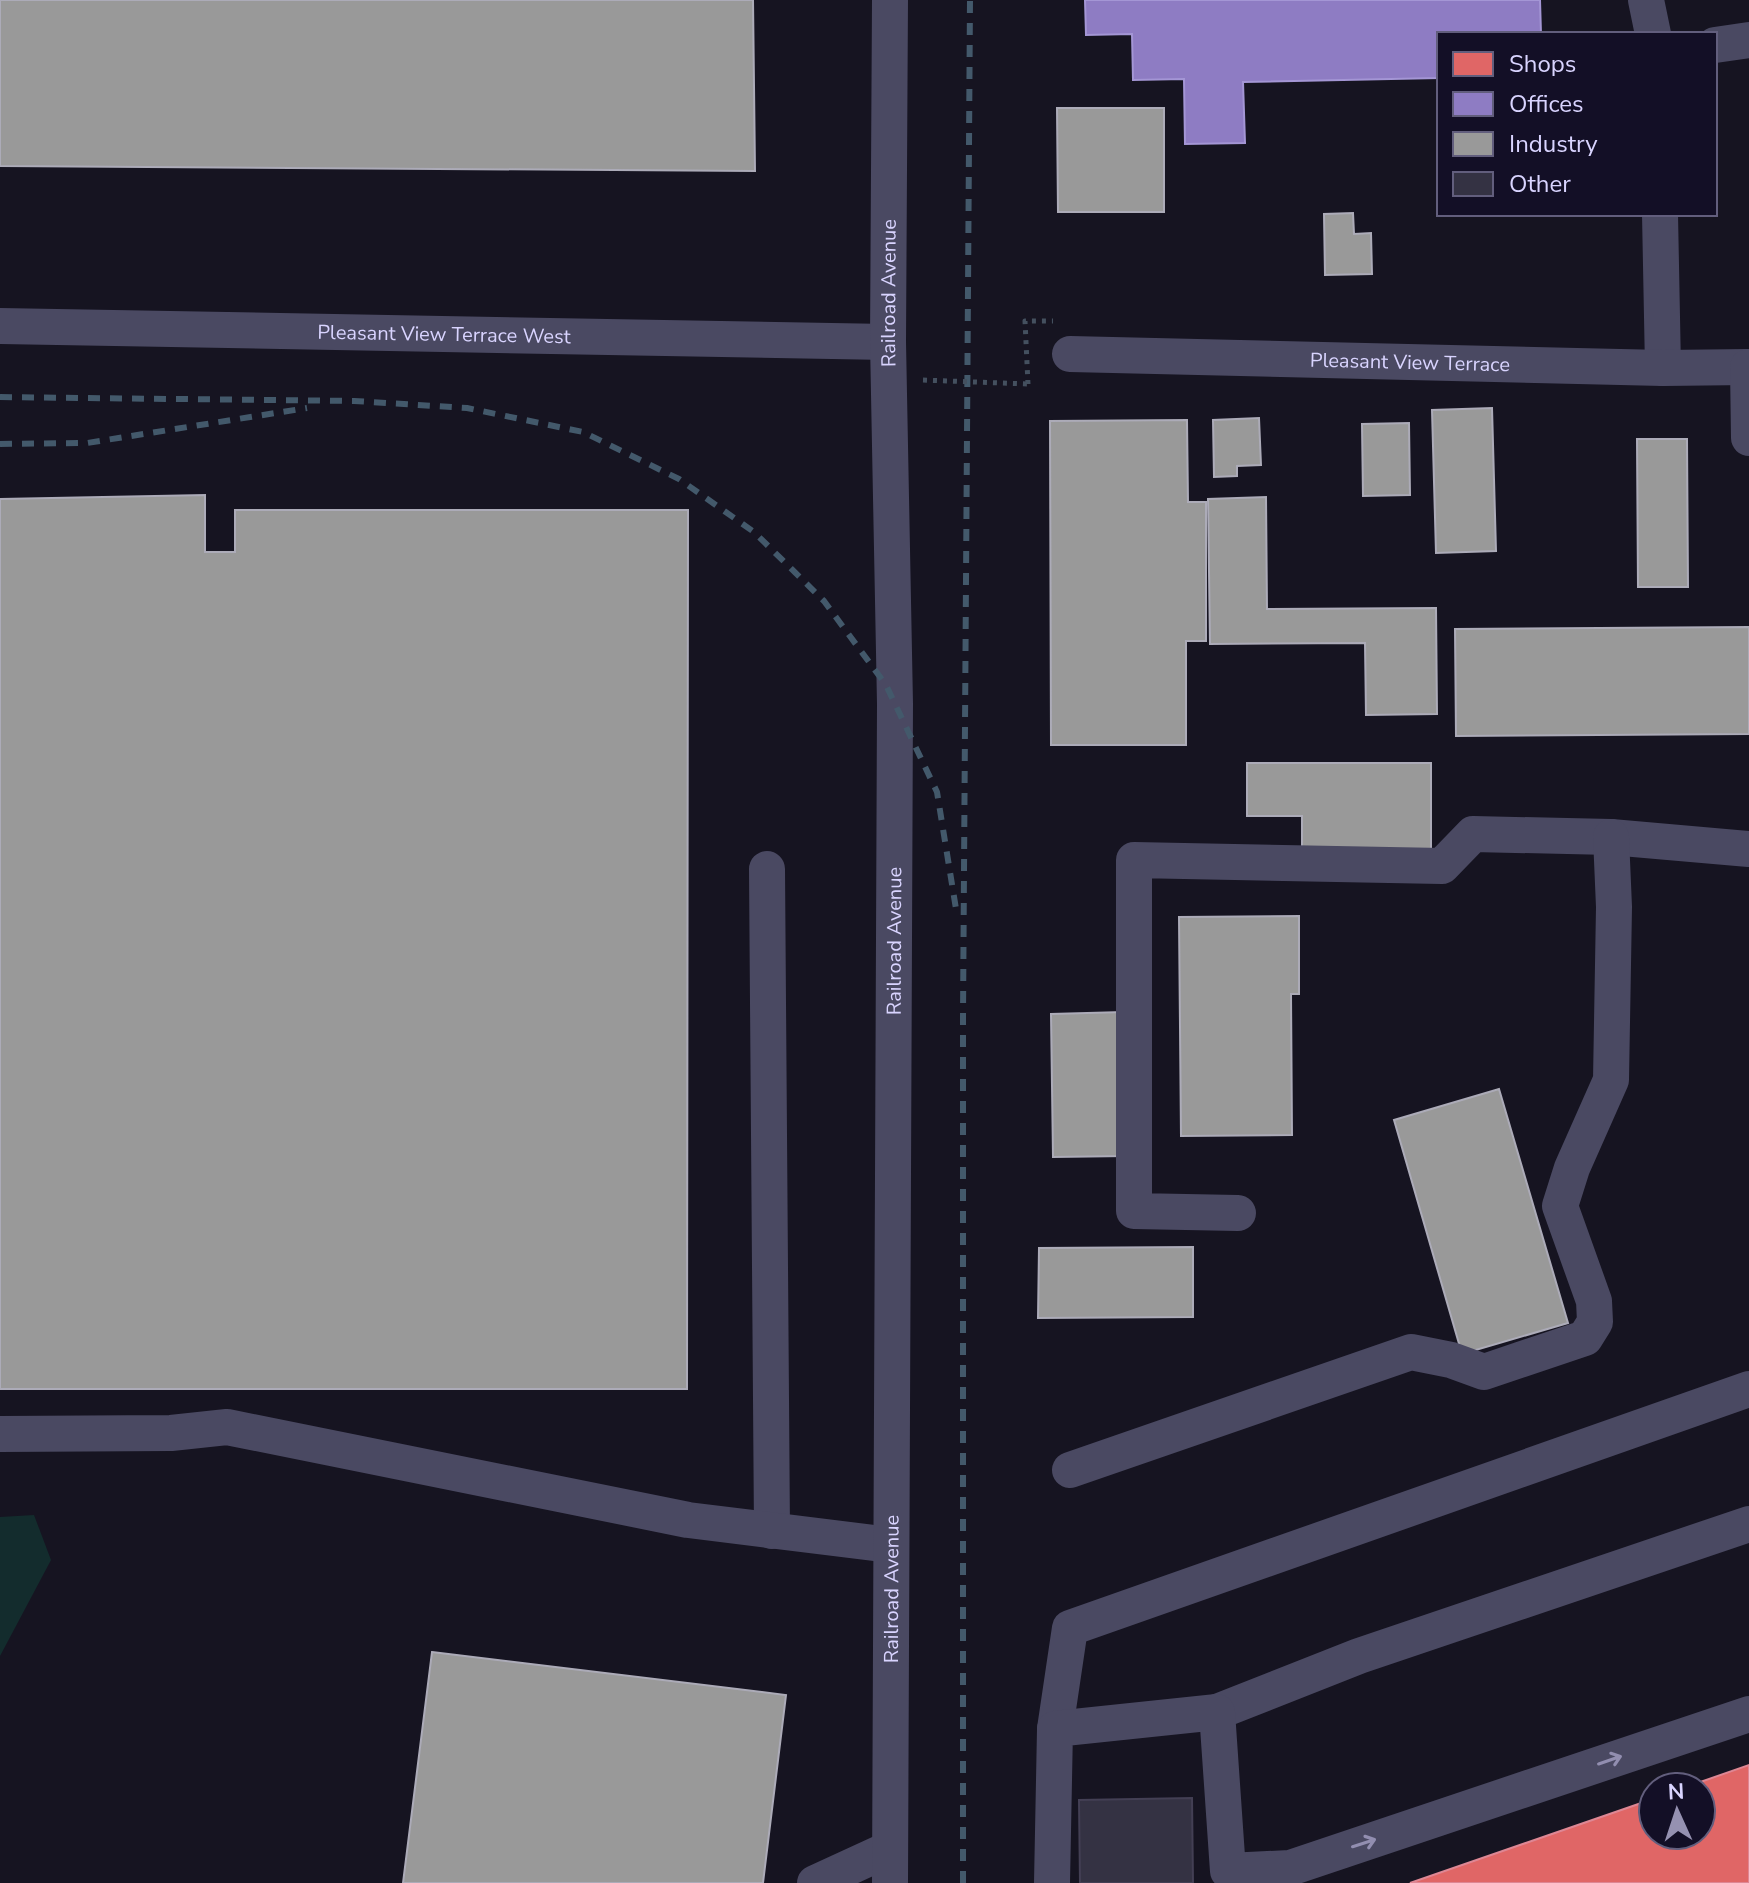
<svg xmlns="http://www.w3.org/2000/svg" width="1749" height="1883" font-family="'Nunito Sans',sans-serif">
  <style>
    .green { fill: #132c2d }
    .shops { fill: #e06666; stroke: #de8794; stroke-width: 2 }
    .offices { fill: #8e7cc3; stroke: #a496d5; stroke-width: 2 }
    .industry { fill: #999; stroke: #acabb8; stroke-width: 2 }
    .building { fill: #343243; stroke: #433f54; stroke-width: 2 }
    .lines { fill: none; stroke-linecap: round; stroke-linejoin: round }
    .path { stroke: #44505f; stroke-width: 5; stroke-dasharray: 4 6; stroke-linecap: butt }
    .minor { stroke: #4a4962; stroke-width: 36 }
    .rail { stroke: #43596b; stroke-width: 6; stroke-dasharray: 12 10; stroke-linecap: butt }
    .path-bridge { stroke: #44505f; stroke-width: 5; stroke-dasharray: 4 6; stroke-linecap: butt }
    .oneway { stroke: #928eb0 }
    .labels { text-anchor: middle; stroke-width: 8; stroke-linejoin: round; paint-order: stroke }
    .street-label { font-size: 20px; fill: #d9d4ff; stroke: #130f26 }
  </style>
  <rect width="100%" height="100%" fill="#161421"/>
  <path class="green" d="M34 1515 51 1560 0 1656V1517Z"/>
  <path class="shops" d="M1749 1765V1883H1410L1653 1799V1835H1701V1787H1686Z"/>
  <path class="offices" d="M1085 0H1540L1541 34H1439V78L1243 82 1245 143 1185 144 1184 79 1133 80 1132 34 1086 35Z"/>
  <path class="industry" d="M0 0H753L755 171 0 166Z
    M1057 108H1164V212H1058Z
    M1353 213 1354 234 1371 233 1372 274 1325 275 1324 214Z
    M1492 408 1496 551 1436 553 1432 410Z
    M1259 418 1261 465 1237 466V476L1214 477 1213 420Z
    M1187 420 1188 502H1206V641H1186V745H1051L1050 421Z
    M1409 423 1410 495 1363 496 1362 424Z
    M1637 439H1687L1688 587H1638Z
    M205 495V552H235V510H688L687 1389H0V499Z
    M1266 497 1267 609 1436 608 1437 714 1366 715 1365 643 1210 644 1208 499Z
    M1749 627V734L1456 736 1455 629Z
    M1247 763H1431V849H1302V816H1247Z
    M1299 916V994H1291L1292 1135 1181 1136 1179 917Z
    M1123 1012 1126 1156 1053 1157 1051 1014Z
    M1499 1089 1568 1323 1462 1354 1394 1120Z
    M1193 1247V1317L1038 1318 1039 1248Z
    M432 1652 786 1695 763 1883H403Z"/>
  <path class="building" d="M1192 1798 1193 1883H1080L1079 1800Z"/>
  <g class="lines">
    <path class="path" d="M1028 384 1025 321H1053"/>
    <g class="minor">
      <path d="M1646 0 1653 34"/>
      <path d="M1715 45 1749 40"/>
      <path d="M1660 214 1663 368"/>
      <path id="s1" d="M0 326 888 342"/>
      <path id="s2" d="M1070 354 1663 368 1749 367"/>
      <path d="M1748 367 1749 438"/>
      <path d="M767 869 772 1531"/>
      <path d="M1238 1213 1134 1211V860L1442 866 1473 834 1611 837 1749 849"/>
      <path d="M0 1434 171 1433 227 1427 688 1520 890 1545"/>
      <path d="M1070 1470 1411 1352 1451 1360 1484 1372 1585 1338 1595 1322 1594 1301 1560 1206 1572 1168 1611 1080 1614 907 1611 837"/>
      <path d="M1217 1712 1359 1656 1749 1524"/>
      <path d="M1055 1729 1070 1628 1749 1389"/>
      <path d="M815 1883 889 1849"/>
      <path id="s3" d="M890 1883 895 704 888 342 890 0"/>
      <path d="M1052 1883 1055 1729 1217 1712 1228 1871 1290 1868 1749 1714"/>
    </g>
    <path class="rail" d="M0 397 354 401 467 408 583 432 679 479 754 532 824 601 886 685 937 792 956 909
      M0 444 87 443 307 408
      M963 1883V1017L970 0"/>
    <path class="path-bridge" d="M923 380 1028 384"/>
  </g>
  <defs><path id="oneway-shaft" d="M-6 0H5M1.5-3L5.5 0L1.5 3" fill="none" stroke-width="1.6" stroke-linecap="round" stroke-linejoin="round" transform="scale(2)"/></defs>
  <g class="oneway">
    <use href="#oneway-shaft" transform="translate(1610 1760) rotate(-19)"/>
    <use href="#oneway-shaft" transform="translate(1364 1843) rotate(-18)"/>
  </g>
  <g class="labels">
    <g class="street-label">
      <text dy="7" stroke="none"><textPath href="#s3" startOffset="1590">Railroad Avenue</textPath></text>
      <text dy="7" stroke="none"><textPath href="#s1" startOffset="444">Pleasant View Terrace West</textPath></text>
      <text dy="7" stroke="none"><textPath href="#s2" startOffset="340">Pleasant View Terrace</textPath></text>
      <text dy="7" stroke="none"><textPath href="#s3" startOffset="942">Railroad Avenue</textPath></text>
      <text dy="7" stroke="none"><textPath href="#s3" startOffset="294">Railroad Avenue</textPath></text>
    </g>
  </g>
  <rect x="1437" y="32" width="280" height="184" fill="#130f26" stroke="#625e7d" stroke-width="2"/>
  <rect x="1453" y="52" width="40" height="24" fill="#e06666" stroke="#625e7d" stroke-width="2"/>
  <text x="1509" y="72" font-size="24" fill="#d9d4ff">Shops</text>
  <rect x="1453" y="92" width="40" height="24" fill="#8e7cc3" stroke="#625e7d" stroke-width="2"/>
  <text x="1509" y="112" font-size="24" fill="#d9d4ff">Offices</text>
  <rect x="1453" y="132" width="40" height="24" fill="#999999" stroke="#625e7d" stroke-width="2"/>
  <text x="1509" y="152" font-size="24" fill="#d9d4ff">Industry</text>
  <rect x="1453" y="172" width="40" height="24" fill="#343243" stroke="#625e7d" stroke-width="2"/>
  <text x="1509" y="192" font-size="24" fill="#d9d4ff">Other</text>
  <g transform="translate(1677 1811) rotate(357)"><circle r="38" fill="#130f26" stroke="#625e7d" stroke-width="2"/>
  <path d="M0-6L14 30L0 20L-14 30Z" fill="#9591b1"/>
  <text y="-12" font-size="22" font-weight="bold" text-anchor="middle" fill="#d9d4ff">N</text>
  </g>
</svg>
